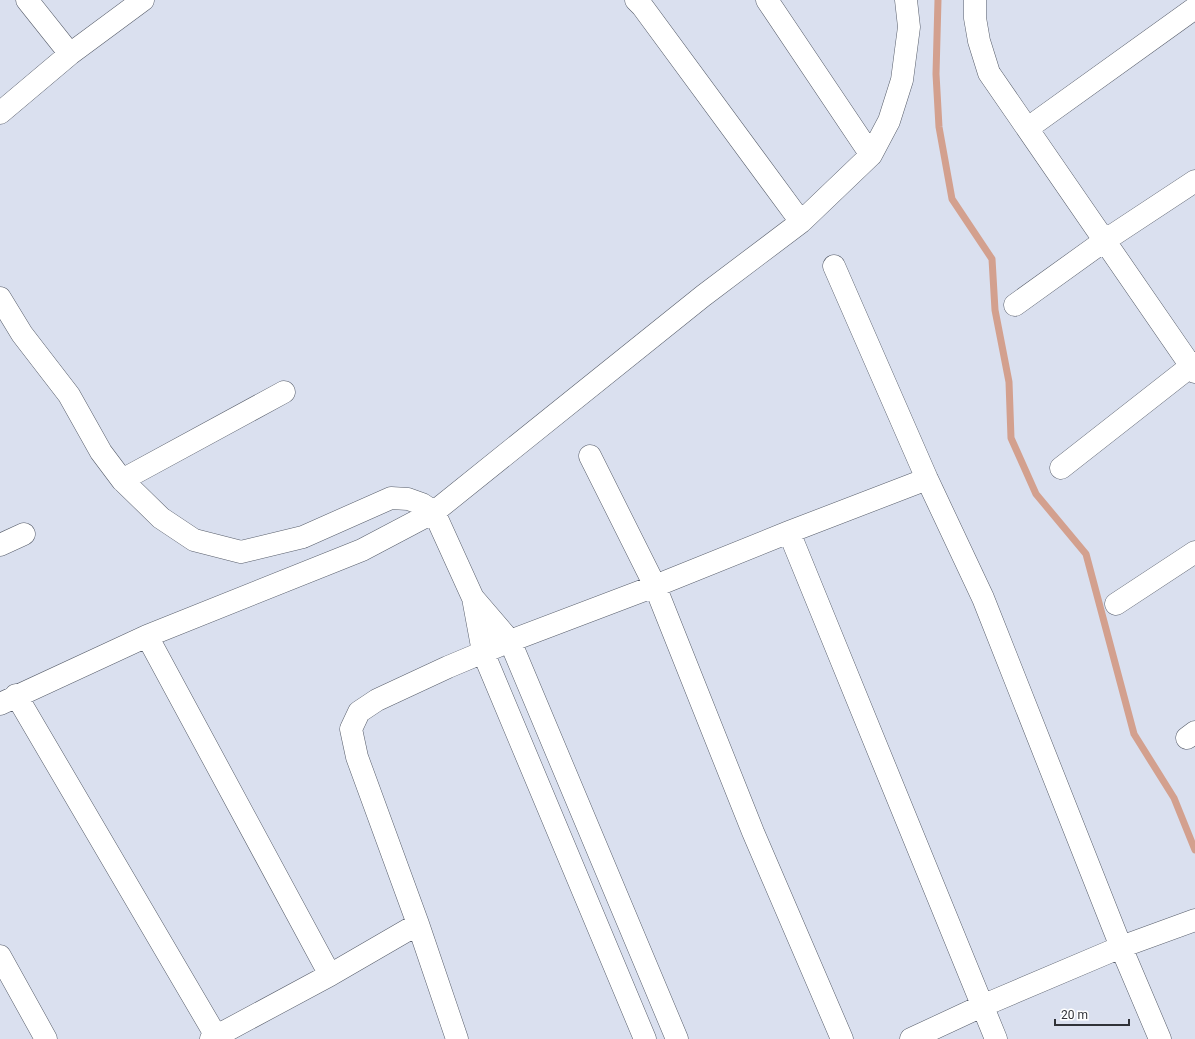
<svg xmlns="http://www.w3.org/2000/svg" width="1195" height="1039" font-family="Roboto,sans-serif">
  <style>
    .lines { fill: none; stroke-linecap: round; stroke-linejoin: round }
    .stream { stroke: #d3a08e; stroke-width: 7 }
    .minor-casing { stroke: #575d6a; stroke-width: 23 }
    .minor { stroke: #fff; stroke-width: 22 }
  </style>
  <rect width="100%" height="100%" fill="#dae0ef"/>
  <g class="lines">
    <path class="stream" d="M938 0 936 74 939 127 952 199 992 259 995 310 1009 382 1011 438 1036 494 1086 554 1134 734 1174 798 1195 850"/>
    <defs>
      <path id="minor" d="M27 0 70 54
        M636 0 642 6 801 222
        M767 0 871 155
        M975 0V18L979 41 989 73 1195 372
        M0 113 70 54 143 0
        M1028 128 1195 8
        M834 266 927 479 983 598 1121 947 1160 1039
        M0 298 22 334 69 395 101 452 122 480 161 518 194 540 241 552 303 537 391 498 408 499 422 504 434 512 473 598 483 652 645 1039
        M1015 305 1104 241 1195 181
        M590 456 655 586 753 832 842 1039
        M1061 468 1195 363
        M122 480 284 392
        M789 532 996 1039
        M0 545 24 534
        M474 599 510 641 677 1039
        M1116 604 1195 552
        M147 636 330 975
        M16 695 216 1036
        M0 704 147 636 362 550 434 512 703 296 801 222 871 155 889 121 902 80 909 27 906 0
        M1187 738 1195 732
        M0 956 46 1039
        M211 1039 330 975 418 924
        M457 1039 418 924 357 757 351 729 359 712 377 700 448 667 510 641 655 586 789 532 927 479
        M911 1039 982 1006 1121 947 1195 920"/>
    </defs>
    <use href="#minor" class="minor-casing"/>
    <use href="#minor" class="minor"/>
  </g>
  <path d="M1055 1019v6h74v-6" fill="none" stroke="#303238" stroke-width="2"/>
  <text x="1061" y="1019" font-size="12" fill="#303238" stroke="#ffffff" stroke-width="3" paint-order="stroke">20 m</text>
</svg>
